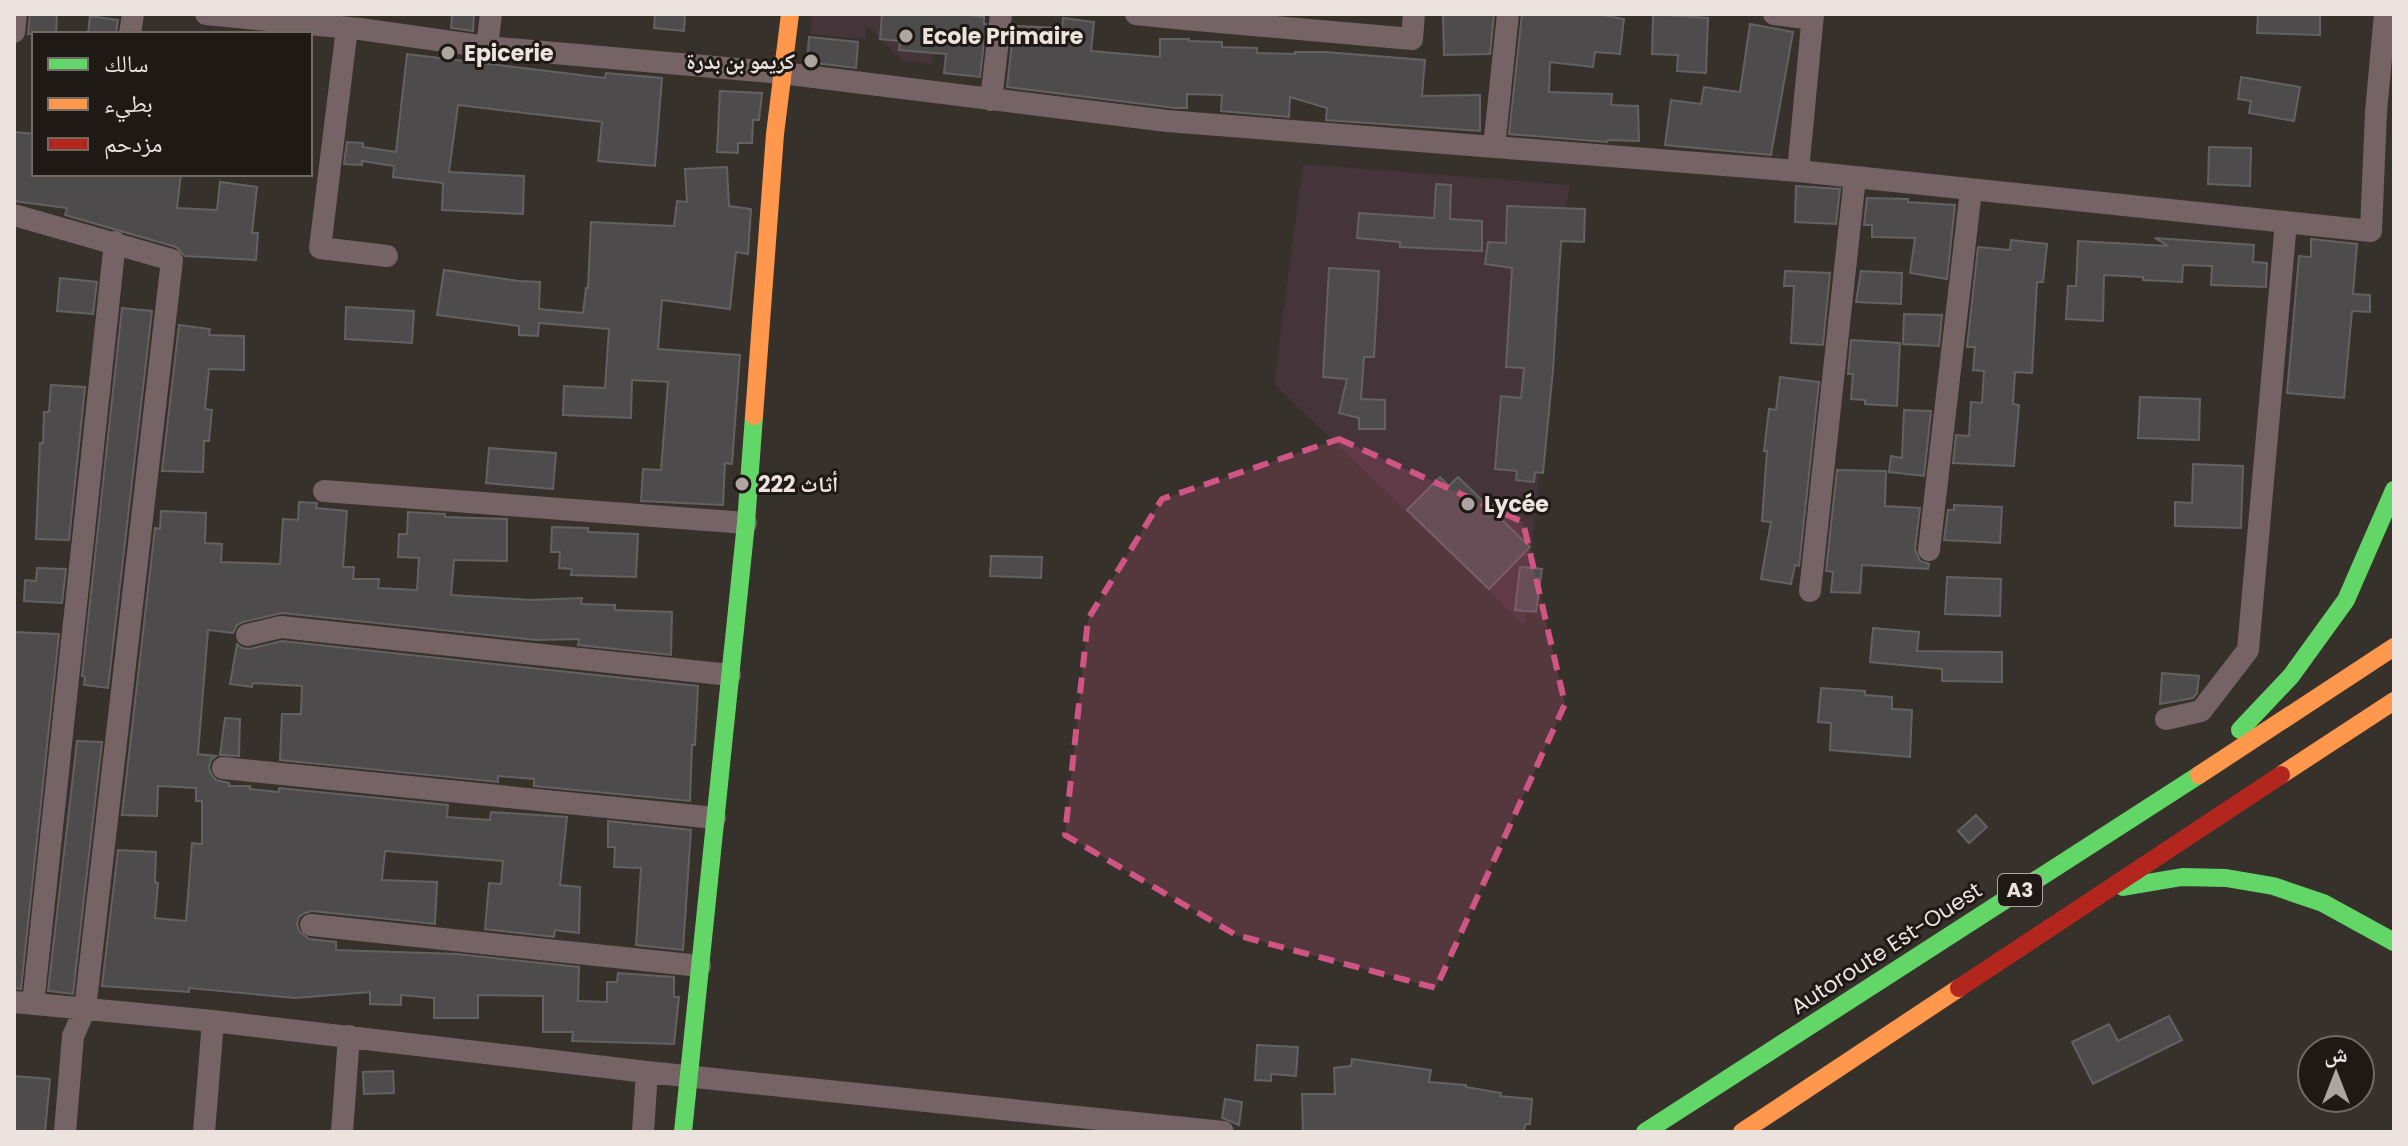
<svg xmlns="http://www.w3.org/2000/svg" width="2408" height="1146" font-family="Poppins,'Noto Naskh Arabic',sans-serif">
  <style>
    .education { fill: #453439 }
    .building { fill: #4d4b4b; stroke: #646162; stroke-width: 2 }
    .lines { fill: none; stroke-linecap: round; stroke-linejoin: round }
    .street { stroke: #756366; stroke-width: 22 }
    .fast { stroke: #63d668; stroke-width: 18 }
    .slow { stroke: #ff974d; stroke-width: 18 }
    .jam { stroke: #b3261e; stroke-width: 18 }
    .marked { fill: #cf5582; fill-opacity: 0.2; stroke: #cf5582; stroke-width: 6; stroke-dasharray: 16 10; stroke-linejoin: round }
    .poi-dot { fill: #ada5a0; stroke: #1f1915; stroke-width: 3 }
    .labels { text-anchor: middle; stroke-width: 6; stroke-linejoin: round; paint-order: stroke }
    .shield { fill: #1f1915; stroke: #aea6a2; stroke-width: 2 }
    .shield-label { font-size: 20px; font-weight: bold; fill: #ece3de }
    .poi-label { font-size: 22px; font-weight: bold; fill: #ece3de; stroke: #1f1915; text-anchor: start }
    .street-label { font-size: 22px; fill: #ece3de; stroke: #1f1915 }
  </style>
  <rect width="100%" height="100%" fill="#37312c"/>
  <path class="education" d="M812 14H938L932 64 902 60 867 26 865 39 810 34Z
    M1303 164 1569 185 1524 625 1274 384Z"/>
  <path class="building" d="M30 14H57L56 34H28Z
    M452 14H474L473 31 451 28Z
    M655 14H685L684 31 654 28Z
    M882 14H961L984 17V24H986L980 77 944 73 946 54 899 50 900 41 880 39Z
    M1443 14H1494L1490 54 1444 55Z
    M1522 14H1597L1624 19 1620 54 1595 52 1593 67 1550 62 1549 92 1612 94 1611 105 1638 106 1639 141 1608 140 1607 142 1509 134Z
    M1653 14 1708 18 1706 73 1677 71 1678 55 1652 54Z
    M2258 14H2320V35L2257 33Z
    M90 16 118 20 116 34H88Z
    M1063 18 1094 22 1091 51 1160 57V39H1189V41L1222 42V47L1257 48V53L1295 54V52H1325L1425 60 1422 96 1480 95V131L1326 120 1327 108 1290 97 1289 117 1221 111 1222 95 1187 94V108H1175L1007 87 1014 26 1062 28Z
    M1750 24 1793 32 1771 155 1665 145 1671 100 1701 104 1704 87 1740 92Z
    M809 37 858 42 856 68 807 62Z
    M407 54 605 78 606 73 662 78 655 166 598 161 602 122 458 105 449 172 524 176 523 214 442 210 443 183 393 177 394 166 362 161V165L344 164 347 142 363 143V147L396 152Z
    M2241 77 2300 87 2294 121 2249 113 2251 101 2238 99Z
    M720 91 762 93 759 120H753L752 143H738V153L717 152Z
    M14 132 34 134V174H181L177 208 217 210 220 182 257 187 252 233H258L256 260 185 256 176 247 65 215 67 208 14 201Z
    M2209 147 2251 148 2250 186 2208 184Z
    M727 167 729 206 751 209 748 254 736 252 730 309 662 300 658 349 740 355 732 464 725 463 723 505 641 501 643 469 661 470 668 382 632 380 631 418 563 415 564 386 605 388 609 329 539 323 538 336 519 335V326L437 315 444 270 519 281 540 282 539 309 583 313 586 288H588L591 222 674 226 677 201 687 202 685 169Z
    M1436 184 1451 185 1450 219 1482 221V251L1400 247V242L1357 238 1359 213 1434 218Z
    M1796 186 1840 189 1836 224 1795 222Z
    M1867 198 1908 199V202L1955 205 1947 279 1910 273 1915 238 1872 237V225H1864Z
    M1507 206 1585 209 1584 242 1561 241 1553 370 1543 473 1535 472 1534 482 1516 480 1517 471 1495 469 1501 396 1521 398 1524 368 1506 367 1512 268 1485 264 1488 242 1506 243Z
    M2155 238 2254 245 2253 262 2267 263 2266 287 2211 285 2212 266 2183 265 2182 282 2143 280V277L2104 275 2103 321 2066 319 2068 286H2076L2078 241 2168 246Z
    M2311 239 2357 244 2353 294 2370 295V312L2352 311 2344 398 2287 393 2299 256 2311 257Z
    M2011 240 2047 244 2043 282H2037L2032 373 2015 372 2013 404 2019 405 2014 466 1953 463 1956 435 1969 436 1971 402 1982 403 1984 371 1973 370 1975 347H1967L1978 247 2010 250Z
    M1329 268 1379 271 1374 357H1364L1361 399 1385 400V429H1359V418L1339 413 1347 379 1323 377Z
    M1785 271 1830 273 1823 345 1791 343 1794 286H1784Z
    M1861 271 1902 273 1901 304 1856 302Z
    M60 278 97 282 93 314 57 311Z
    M346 307 414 311 412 343 345 339Z
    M122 308 152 311 108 688 84 685 85 677 82 676Z
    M1904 314 1942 315 1939 346 1903 344Z
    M179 325 210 329 209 335 244 336V370L209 369 205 409 212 410 209 441H204L203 472 162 471Z
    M1851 340 1900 343 1897 406 1865 404V400L1851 399 1853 374H1848Z
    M1780 377 1819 382 1799 566 1795 565 1791 584 1761 579 1771 522 1762 521 1767 451H1764L1769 409 1776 410Z
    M51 385 85 387 69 540 36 539 40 443H43L44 412H49Z
    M2140 397 2200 399 2199 440 2138 438Z
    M1904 410 1931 411 1924 476 1889 472 1891 456 1902 458Z
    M489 448 556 453 553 489 486 483Z
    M2193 464 2243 466 2241 528 2175 526V502L2192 503Z
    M1837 470 1886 471 1885 506 1920 508 1915 549 1920 561 1929 564 1928 569 1862 565 1860 593 1831 592 1833 572 1826 571Z
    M1440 477 1449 486 1458 477 1530 547 1489 589 1407 510Z
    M299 502 317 503 316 508 347 511 343 567H354L353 579H379L378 588 417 590 419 558 398 557 399 534H407L408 512 445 514V517L507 519V561L454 560 451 595 530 600 582 598 581 604 615 605V610L672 612 671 655 578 645 579 639 536 640 282 613 243 622 237 625 233 633 208 630 198 754 216 756 211 760 209 767 211 774 216 780 229 783V786H250V789L279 792V788L448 805 447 817 490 820 491 812 567 817 560 885 580 887 579 933 555 930 554 937 485 929 489 883 501 884 503 861 385 851 382 880 437 882 435 924 312 911 305 913 299 917 297 924 299 931 309 939 336 942V950L457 954 579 967 578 1001 607 1002V982H617L618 973 674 977V997H679L674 1044 572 1041 573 1032H543V996L478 995V1018H434V998L401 995V1005L370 1004V992L295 998 189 988V992L102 986 118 850 156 852 155 882 158 883 155 918 186 921 192 843 202 844V801H196V788L158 786 157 816 122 815 155 528 160 529 161 511 206 513 205 543 222 544 221 562 280 564 283 519 298 520Z
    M1954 505 2002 507 2000 543 1944 540 1948 510H1954Z
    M552 527 588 528V532L638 534 636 577 571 575 572 569 559 568 560 552H551Z
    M991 556 1042 557 1041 578 990 576Z
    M1520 567 1542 569 1536 612 1515 610Z
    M37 568 66 569 62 603 24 601 25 580 36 581Z
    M1947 577 2001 579 2000 616 1945 614Z
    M1873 628 1919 632 1917 651 2002 652V682L1942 681V669L1870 662Z
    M14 632 59 634 21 989 14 988Z
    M282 641 698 686 695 745H692L690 801 534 786V779L498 776V782L280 760 282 714H301L302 686 253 683 252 687 230 684 237 644 242 648 249 649Z
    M2162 673 2199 676 2197 693 2193 698 2160 704Z
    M1821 688 1865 691V695L1892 697V709L1912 710 1910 757 1830 750 1831 723 1818 722Z
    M225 718 240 719 239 756 220 755Z
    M77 741 102 742 73 994 48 991Z
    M1976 815 1987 827 1969 843 1958 831Z
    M608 821 691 830 683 950 636 945 641 868 614 867 615 847H608Z
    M2169 1016 2182 1040 2093 1084 2072 1042 2109 1024 2118 1041Z
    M1257 1045 1298 1047 1296 1076 1271 1074V1081L1255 1080Z
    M1352 1059 1431 1070 1429 1082 1466 1085V1087L1501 1093 1500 1096 1532 1099 1530 1124H1526L1523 1132H1303L1302 1094H1335L1334 1068 1351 1066Z
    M393 1071 394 1093 364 1094 363 1072Z
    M14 1076 50 1079 45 1132H14Z
    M1225 1099 1242 1102 1239 1125 1222 1118Z"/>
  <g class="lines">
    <path class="street" d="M206 14 360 29 487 47 782 73 1167 121 1798 171 2371 231 2376 112 2385 14
      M1136 14 1185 19
      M1185 14V19L1412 39 1414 14
      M1774 14 1812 19
      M347 28 320 248 387 256
      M14 32 16 14
      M130 34 133 14
      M487 47 491 14
      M991 100 1001 14
      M1494 147 1508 14
      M1798 171 1813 14
      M14 215 172 260 85 1009 73 1036 65 1132
      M324 491 746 523
      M1929 550 1971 190
      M1810 591 1855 177
      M247 635 281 627 730 675
      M2166 719 2201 711 2248 650 2286 222
      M223 768 715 818
      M311 925 700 966
      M14 1002 213 1021 647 1072 1223 1132
      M33 1004 115 242
      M204 1132 213 1021
      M342 1132 349 1036
      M643 1132 647 1072"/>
    <path class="fast" d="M2240 730 2291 676 2346 600 2394 490
      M2123 887 2182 877 2226 878 2273 886 2323 903 2394 942
      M683 1132 746 523 754 416
      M1645 1132 2199 775"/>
    <path class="slow" d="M754 416 775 134 790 14
      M2199 775 2394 647
      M2281 775 2394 701
      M1742 1132 1959 988"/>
    <path class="jam" d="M1959 988 2281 775"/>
  </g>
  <path class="marked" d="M1339 439 1523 522 1565 704 1436 988 1236 935 1065 835 1088 619 1162 499Z"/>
  <g class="poi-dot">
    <circle cx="906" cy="36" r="8"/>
    <circle cx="448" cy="53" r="8"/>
    <circle cx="811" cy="61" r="8"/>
    <circle cx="742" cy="484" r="8"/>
    <circle cx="1468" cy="504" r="8"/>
  </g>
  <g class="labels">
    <rect class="shield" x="1998" y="874" width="44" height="32" rx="6"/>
    <g class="shield-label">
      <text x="2020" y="897">A3</text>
    </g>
    <g class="poi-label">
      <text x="922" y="44">Ecole Primaire</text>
      <text x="464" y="61">Epicerie</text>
      <text x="795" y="69" text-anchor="end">كريمو بن بدرة</text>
      <text x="758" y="492">أثاث 222</text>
      <text x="1484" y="512">Lycée</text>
    </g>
    <g class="street-label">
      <text transform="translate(1886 948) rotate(-33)" y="8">Autoroute Est-Ouest</text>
    </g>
  </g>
  <rect width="2408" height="1146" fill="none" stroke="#ece3de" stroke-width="32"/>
  <rect x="32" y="32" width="280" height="144" fill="#1f1915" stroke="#716a65" stroke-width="2"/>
  <rect x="48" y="58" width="40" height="12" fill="#63d668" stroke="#716a65" stroke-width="2"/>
  <text x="104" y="72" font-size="24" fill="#ece3de">سالك</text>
  <rect x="48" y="98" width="40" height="12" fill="#ff974d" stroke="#716a65" stroke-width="2"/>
  <text x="104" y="112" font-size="24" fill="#ece3de">بطيء</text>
  <rect x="48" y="138" width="40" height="12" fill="#b3261e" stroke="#716a65" stroke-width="2"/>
  <text x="104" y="152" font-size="24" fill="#ece3de">مزدحم</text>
  <g transform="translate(2336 1074)"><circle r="38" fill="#1f1915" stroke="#716a65" stroke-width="2"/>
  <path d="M0-6L14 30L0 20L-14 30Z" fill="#ada5a0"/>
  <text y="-12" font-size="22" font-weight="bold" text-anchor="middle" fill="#ece3de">ش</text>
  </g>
</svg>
